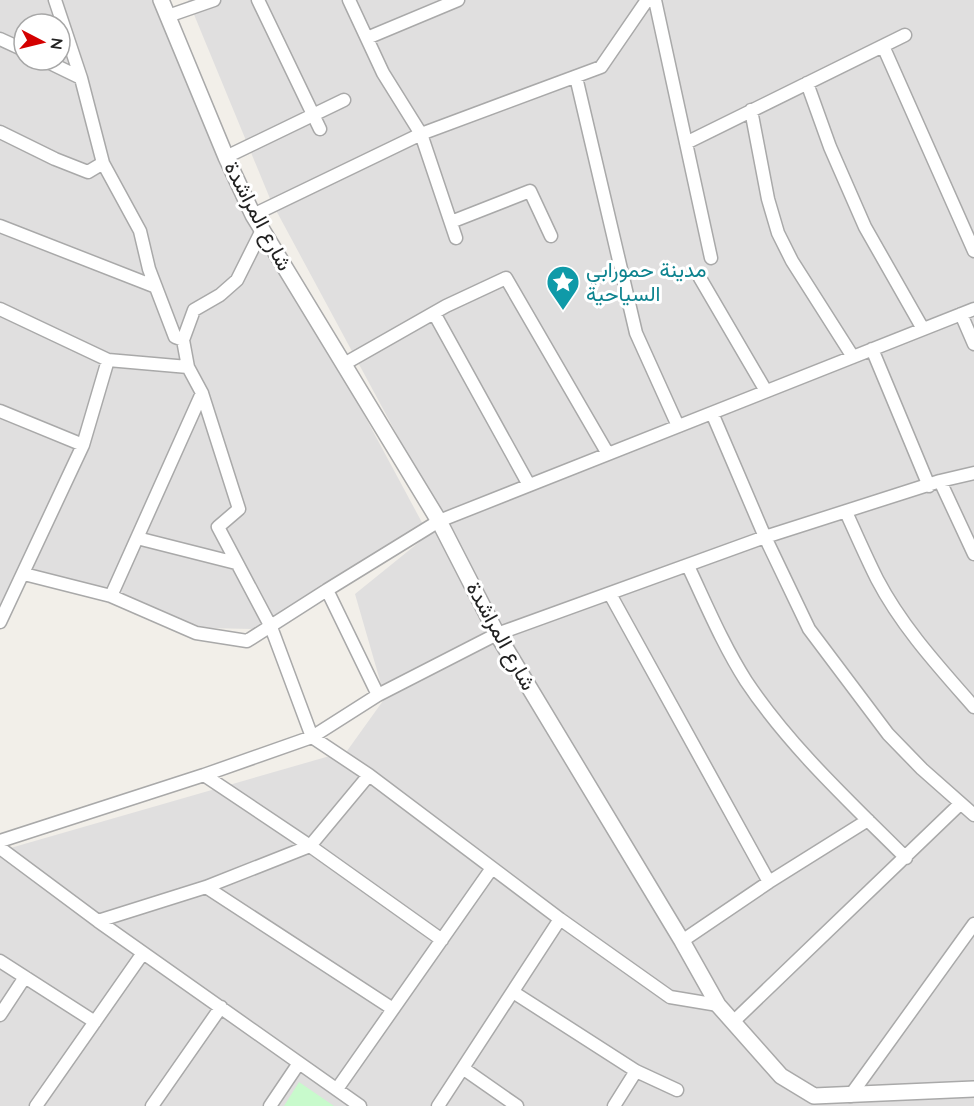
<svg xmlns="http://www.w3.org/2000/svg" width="974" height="1106" font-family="Quicksand,Vazirmatn,sans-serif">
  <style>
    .residential { fill: #e0dfdf; fill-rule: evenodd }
    .park { fill: #c8facc }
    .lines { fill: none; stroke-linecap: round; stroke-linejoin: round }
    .minor-casing { stroke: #a9a9a9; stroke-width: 15 }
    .tertiary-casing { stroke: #a9a9a9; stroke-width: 18 }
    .minor { stroke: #fff; stroke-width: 12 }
    .tertiary { stroke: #fff; stroke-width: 15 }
    .labels { text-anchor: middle; stroke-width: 6; stroke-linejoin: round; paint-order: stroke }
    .street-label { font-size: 21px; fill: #222; stroke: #fff }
    .culture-label { font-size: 21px; fill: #0d838f; stroke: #fff; text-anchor: start }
  </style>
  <rect width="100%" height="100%" fill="#f2efe9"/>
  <path class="residential" d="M0 0H164L246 195 426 530 252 629 205 628 27 567 0 622ZM24 24H60V60H24Z
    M188 0H974V1106H0V851L347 751 385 698 355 594 444 522 271 201Z"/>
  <path class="park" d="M299 1082 334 1106H284Z"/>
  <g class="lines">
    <defs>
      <path id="minor" d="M55 0 81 78 103 163 140 231 149 269 175 337 183 340
        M258 0 320 129
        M349 0 383 73 421 134 456 238
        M655 0 711 258
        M168 16 214 0
        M367 38 458 0
        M0 39 24 50
        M883 46 974 251
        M44 60 81 78
        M576 77 636 333 678 426
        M807 83 830 147 865 227 923 329
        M751 110 768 199 778 233 792 261 853 357
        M0 132 55 159 88 172 103 163
        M686 143 905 35
        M226 157 344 100
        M253 215 421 134 601 67 647 0
        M451 222 530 191 551 236
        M0 226 156 287
        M700 278 766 391
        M0 309 108 360 188 367 202 393 239 509 218 527 271 627 312 737 369 775 560 919 670 997 718 1005
        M434 313 529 485
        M961 314 974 344
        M872 349 929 486
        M344 364 446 306 506 278 608 454
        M188 367 183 340 194 310 220 295 237 280 262 230
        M0 411 83 445
        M712 413 765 537 809 629 888 734 922 769 974 815
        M940 481 974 554
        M846 512C856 534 866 557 877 579 902 627 939 667 974 707
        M137 538 236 563
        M688 566C706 604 723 645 746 681 790 747 850 802 906 858
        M24 574 111 596 202 393
        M610 594 769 882
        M111 596 196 633 247 641 327 590
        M0 622 83 445 108 360
        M378 695 327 590 439 521 974 309
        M204 775 310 846 442 940
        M0 841 204 775 312 737 378 695 497 634 765 537 940 481 974 473
        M0 848 98 921 360 1106
        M206 887 393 1009
        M98 921 206 887 310 846 369 775
        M682 941 769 882 868 820
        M0 961 95 1022
        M513 992 636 1071 677 1090
        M0 1015 25 977
        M733 1022 960 804
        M464 1069 517 1106
        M337 1089 492 868
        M850 1096 974 924
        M36 1106 143 953
        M152 1106 221 1007
        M270 1106 299 1063
        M438 1106 560 919
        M614 1106 636 1071"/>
      <path id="tertiary" d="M161 0 226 157 253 215 439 521 497 634 682 941 718 1005 781 1076 814 1096 974 1089"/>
    </defs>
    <use href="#minor" class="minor-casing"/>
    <use href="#tertiary" class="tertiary-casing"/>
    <use href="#minor" class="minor"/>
    <use href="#tertiary" class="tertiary"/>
  </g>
  <defs>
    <symbol id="sight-pin" viewBox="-11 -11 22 30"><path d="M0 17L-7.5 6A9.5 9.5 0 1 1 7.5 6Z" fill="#0f9aa8" stroke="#fff"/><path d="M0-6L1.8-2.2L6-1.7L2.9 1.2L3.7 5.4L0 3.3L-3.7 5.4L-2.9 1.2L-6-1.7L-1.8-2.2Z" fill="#fff"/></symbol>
  </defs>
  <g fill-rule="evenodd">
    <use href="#sight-pin" x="544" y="263" width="38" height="52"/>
  </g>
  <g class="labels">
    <g class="street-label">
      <text transform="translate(258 216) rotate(62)" y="7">شارع المراشدة</text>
      <text transform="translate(501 636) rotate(61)" y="7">شارع المراشدة</text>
    </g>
    <g class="culture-label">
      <text x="586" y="277">مدينة حمورابي<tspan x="586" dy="24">السياحية</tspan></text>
    </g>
  </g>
  <g transform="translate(42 42) rotate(97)"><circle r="28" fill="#ffffff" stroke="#a7a7a7" stroke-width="1.5"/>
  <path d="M0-4.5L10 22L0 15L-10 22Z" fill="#d40000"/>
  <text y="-9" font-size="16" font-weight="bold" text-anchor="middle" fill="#222222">N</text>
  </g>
</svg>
